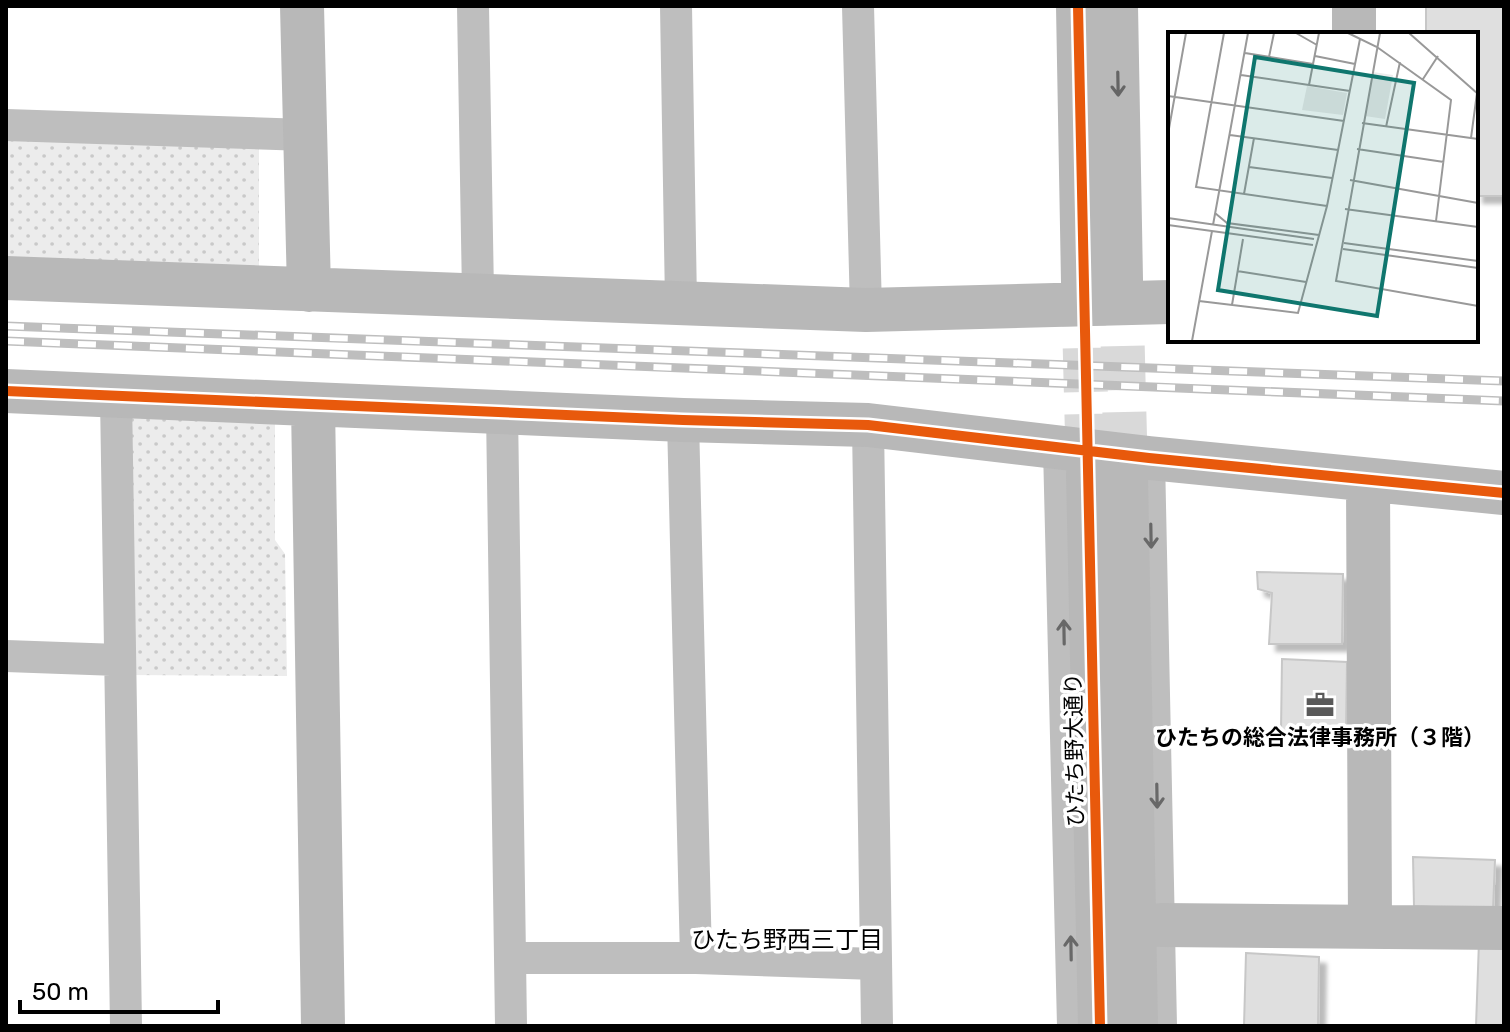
<svg xmlns="http://www.w3.org/2000/svg" width="1510" height="1032" font-family="Rubik,'Noto Sans JP',sans-serif">
  <style>
    .park { fill: url(#park-dots) }
    .building { fill: #dfdfdf; stroke: #c7c7c7; stroke-width: 2; filter: url(#shadow) }
    .lines { fill: none; stroke-linecap: round; stroke-linejoin: round }
    .secondary-tunnel { stroke: #d9d9d9; stroke-width: 44; stroke-dasharray: 44 22; stroke-linecap: butt }
    .street { stroke: #bebebe; stroke-width: 32 }
    .secondary { stroke: #b8b8b8; stroke-width: 44 }
    .rail-casing { stroke: #bebebe; stroke-width: 9 }
    .rail { stroke: #fff; stroke-width: 6; stroke-dasharray: 18; stroke-linecap: butt }
    .cycleway-casing { stroke: #fff; stroke-width: 15 }
    .cycleway { stroke: #e8590c; stroke-width: 10 }
    .oneway { stroke: #656565 }
    .oneway2 { stroke: #686868 }
    .labels { text-anchor: middle; stroke-width: 7; stroke-linejoin: round; paint-order: stroke }
    .poi-label { font-size: 22px; font-weight: bold; fill: #000; stroke: #fff }
    .street-label { font-size: 22px; fill: #000; stroke: #fff }
    .neighbourhood-label { font-size: 24px; fill: #000; stroke: #fff }
    .inset-road { fill: none; stroke: #999; stroke-width: 2 }
    .view { fill: #0f766e; fill-opacity: 0.15; stroke: #0f766e; stroke-width: 4 }
    .inset-edge { fill: none; stroke: #000; stroke-width: 4 }
  </style>
  <defs>
    <pattern id="park-dots" width="8" height="8" patternUnits="userSpaceOnUse" patternTransform="scale(2)"><rect width="8" height="8" fill="#ececec"/><path d="M2 2h.1M6 6h.1" fill="none" stroke="#c9c9c9" stroke-width="1.8" stroke-linecap="round"/></pattern>
    <filter id="shadow"><feDropShadow dx="7" dy="7" stdDeviation="2" flood-color="#0004"/></filter>
  </defs>
  <rect width="100%" height="100%" fill="#fff"/>
  <path class="park" d="M6 140 259 147V278L6 269Z
    M130 413 275 415V540L285 554 287 676 126 675Z"/>
  <path class="building" d="M1426 6H1504V196H1476V34H1426Z
    M1257 572 1343 574 1342 644H1269L1272 593 1258 589Z
    M1282 659 1347 662 1346 733 1281 730Z
    M1413 857 1495 860 1493 910 1414 906Z
    M1479 941H1504V1026H1476Z
    M1246 953 1319 957 1318 1026H1244Z"/>
  <g class="lines">
    <path class="secondary-tunnel" d="M1121 280 1126 476
      M1083 282 1088 474"/>
    <path class="street" d="M473 6 478 294
      M676 6 681 303
      M858 6 866 310
      M6 125 306 135
      M116 397 126 1026
      M502 411 511 1026
      M683 420 696 958
      M868 425 877 1026
      M1059 448 1073 1026
      M1149 458 1161 1026
      M6 656 118 660
      M511 958H696L876 964"/>
    <path class="secondary" d="M302 6 309 290
      M1078 6 1083 282
      M1116 6 1121 280
      M1354 6V34
      M6 278 866 310 1170 302
      M6 391 683 420 868 425 1149 458 1504 493
      M313 405 323 1026
      M1088 474 1100 1026
      M1126 476 1136 1026
      M1368 481 1370 926
      M1161 925 1504 928"/>
    <defs>
      <path id="rail" d="M6 326 1504 381
        M6 341 1504 401"/>
    </defs>
    <use href="#rail" class="rail-casing"/>
    <use href="#rail" class="rail"/>
    <defs>
      <path id="cycleway" d="M1078 6 1100 1026
        M6 391 683 420 868 425 1149 458 1504 493"/>
    </defs>
    <use href="#cycleway" class="cycleway-casing"/>
    <use href="#cycleway" class="cycleway"/>
  </g>
  <defs><path id="oneway-shaft" d="M-6 0H5M1.5-3L5.5 0L1.5 3" fill="none" stroke-width="1.6" stroke-linecap="round" stroke-linejoin="round" transform="scale(2)"/></defs>
  <use class="oneway" href="#oneway-shaft" transform="translate(1118 84) rotate(89)"/>
  <g class="oneway2">
    <use href="#oneway-shaft" transform="translate(1151 536) rotate(89)"/>
    <use href="#oneway-shaft" transform="translate(1064 632) rotate(-91)"/>
    <use href="#oneway-shaft" transform="translate(1157 796) rotate(89)"/>
    <use href="#oneway-shaft" transform="translate(1071 948) rotate(-91)"/>
  </g>
  <defs>
    <symbol id="office-bare" viewBox="-9 -9 18 18"><path d="M-6-3h4V-5.5h4V-3h4V5H-6ZM-1-4.5V-3h2v-1.5ZM-6 0V1H6V0Z" fill="#595959" stroke="#fff" stroke-width="2.5" paint-order="stroke"/></symbol>
  </defs>
  <g fill-rule="evenodd">
    <use href="#office-bare" x="1300" y="685" width="40" height="40"/>
  </g>
  <g class="labels">
    <g class="poi-label">
      <text x="1320" y="745">ひたちの総合法律事務所（３階）</text>
    </g>
    <g class="street-label">
      <text transform="translate(1074 750) rotate(-91)" y="8">ひたち野大通り</text>
    </g>
    <g class="neighbourhood-label">
      <text x="787" y="948">ひたち野西三丁目</text>
    </g>
  </g>
  <g transform="translate(1168 32)">
    <rect width="310" height="310" fill="#fff"/>
    <path d="M205 40 225 43 217 87 197 84ZM139 54 179 61 175 83 134 78Z" fill="#ececec"/>
    <path class="inset-road" d="M56 1 28 155 159 174M128 1 149 13M180 1 209 15 283 68 268 189M212 1 168 249 310 274M241 1 310 62M77 21 145 32M147 24 187 32M101 25 106 1M73 43 182 59M255 47 270 24M141 53 151 1M0 64 176 89M194 91 310 107M218 95 232 30M0 102 18 1M62 103 170 118M303 106 309 61M189 117 276 130M81 135 164 146M182 148 310 171M76 162 86 106M177 177 310 195M47 181 59 191 151 203M0 186 146 207M0 193 145 213M45 193 80 1M176 211 310 229M175 217 310 236M69 239 138 250M31 269 130 281 159 174 192 7M64 273 75 207M24 309 44 199"/>
    <path class="view" d="M87 25 246 51 209 284 50 258Z"/>
    <rect width="310" height="310" class="inset-edge"/>
  </g>
  <rect width="1510" height="1032" fill="none" stroke="#000000" stroke-width="16"/>
  <path d="M20 1000v12h198v-12" fill="none" stroke="#000000" stroke-width="4"/>
  <text x="32" y="1000" font-size="24" fill="#000000" stroke="#ffffff" stroke-width="6" paint-order="stroke">50 m</text>
</svg>
